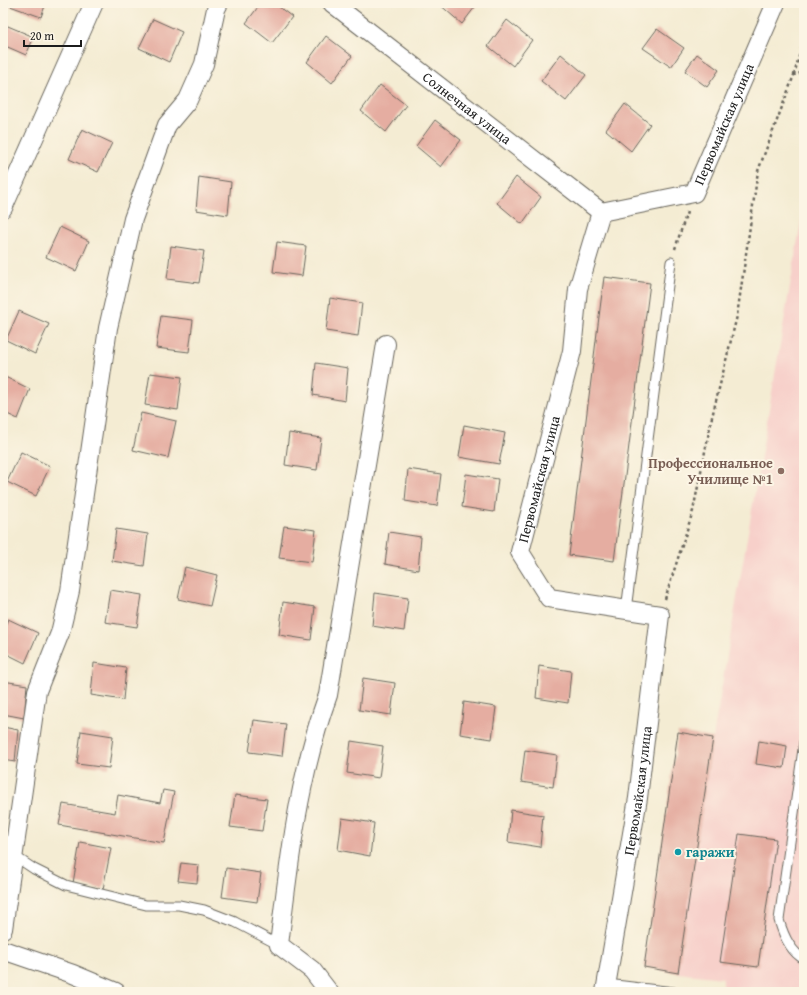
<svg xmlns="http://www.w3.org/2000/svg" width="807" height="995" font-family="'Gentium Book Plus',serif">
  <style>
    .built { fill: #f7d0ca }
    .building { fill: #e5ada1 }
    .lines { fill: none; stroke-linecap: round; stroke-linejoin: round }
    .lane-casing { stroke: #68655c; stroke-width: 11 }
    .street-casing { stroke: #68655c; stroke-width: 20 }
    .path { stroke: #68655c; stroke-width: 2.5; stroke-dasharray: 3 3; stroke-linecap: butt }
    .lane { stroke: #fff; stroke-width: 9 }
    .street { stroke: #fff; stroke-width: 18 }
    .education-dot { fill: #8d6e63; stroke: #fcf5e5; stroke-width: 1.5 }
    .culture-dot { fill: #0f9aa8; stroke: #fcf5e5; stroke-width: 1.5 }
    .labels { text-anchor: middle; stroke-width: 4; stroke-linejoin: round; paint-order: stroke }
    .street-label { font-size: 14px; fill: #1c1c1c; stroke: #fcf5e5 }
    .education-label { font-size: 14px; font-weight: bold; fill: #785e54; stroke: #fcf5e5; text-anchor: end }
    .culture-label { font-size: 14px; font-weight: bold; fill: #0d838f; stroke: #fcf5e5; text-anchor: start }
  </style>
  <rect width="100%" height="100%" fill="#fcf5e5"/>
  <filter id="ink" filterUnits="userSpaceOnUse"><feTurbulence type="fractalNoise" baseFrequency=".025" numOctaves="2"/><feDisplacementMap in="SourceGraphic" scale="8" xChannelSelector="R" yChannelSelector="G"/><feConvolveMatrix kernelMatrix="1 2 1 2 8 2 1 2 1" color-interpolation-filters="sRGB"/></filter>
  <filter id="wash" filterUnits="userSpaceOnUse"><feTurbulence type="fractalNoise" baseFrequency=".012" numOctaves="4" result="noise"/><feDisplacementMap in="SourceGraphic" scale="16" xChannelSelector="R" yChannelSelector="G"/><feGaussianBlur stdDeviation="0.9" result="paint"/><feColorMatrix in="noise" values="0 0 0 0 0 0 0 0 0 0 0 0 0 0 0 0 0 1.4 0 .05"/><feComposite in="paint" operator="in"/></filter>
  <g filter="url(#wash)">
    <rect width="100%" height="100%" fill="#f4ecd3"/>
    <path class="built" d="M804 204V992H722L723 978 678 973 713 738Z"/>
    <g id="blocks">
      <path class="building" d="M11 3H46L41 17 10 6Z
        M261 3H274L292 17 272 43 246 23Z
        M438 3H478L462 24Z
        M153 19 182 32 169 62 139 48Z
        M507 20 532 40 513 66 488 46Z
        M3 24 34 37 26 55 3 45Z
        M657 29 684 48 671 67 643 48Z
        M326 36 352 56 332 83 307 62Z
        M561 54 586 75 566 101 541 81Z
        M697 54 719 70 707 87 685 71Z
        M380 85 406 105 386 132 361 111Z
        M625 104 650 124 631 151 606 130Z
        M435 120 461 140 441 167 416 146Z
        M82 129 112 143 98 172 69 159Z
        M199 177 231 182 228 215 196 210Z
        M516 177 541 197 522 224 497 203Z
        M60 227 89 241 76 271 46 257Z
        M277 242 306 246 302 276 273 272Z
        M171 246 204 251 199 283 167 279Z
        M604 277 650 283 614 561 569 555Z
        M330 298 362 303 358 336 326 331Z
        M19 311 49 324 35 354 6 340Z
        M161 316 193 320 189 352 156 348Z
        M316 363 348 368 345 401 313 395Z
        M150 373 182 377 178 410 145 405Z
        M3 376 30 389 18 419 3 412Z
        M141 413 176 421 168 458 133 450Z
        M464 425 505 433 499 464 459 457Z
        M289 433 321 438 317 470 285 465Z
        M21 452 50 466 36 496 7 482Z
        M408 469 441 474 437 506 405 501Z
        M466 474 498 479 494 512 462 507Z
        M284 526 316 530 312 562 279 558Z
        M116 529 148 534 144 566 112 561Z
        M389 532 421 537 418 570 385 564Z
        M185 567 217 575 210 606 178 599Z
        M110 590 142 595 137 627 105 622Z
        M375 593 408 598 404 631 372 626Z
        M283 602 315 607 311 640 279 635Z
        M8 619 38 633 25 663 3 652V631Z
        M94 663 126 668 123 700 91 695Z
        M539 666 571 671 568 703 536 698Z
        M363 678 395 683 391 715 359 710Z
        M3 681 27 685 24 718 3 714Z
        M464 702 496 707 492 739 460 734Z
        M254 720 286 724 282 756 249 752Z
        M3 727 18 730 15 762 3 760Z
        M81 731 113 736 109 768 77 764Z
        M678 732 713 738 678 973 644 967Z
        M351 741 383 746 379 778 347 773Z
        M759 741 787 746 784 768 756 764Z
        M525 750 557 755 553 787 521 782Z
        M163 790 174 792 164 843 59 825 63 804 115 813 118 795 160 803Z
        M235 795 267 799 262 831 230 827Z
        M511 810 543 815 540 847 508 842Z
        M342 818 374 823 370 856 338 850Z
        M739 834 776 839 758 967 720 962Z
        M80 842 111 848 103 889 73 883Z
        M181 863 199 865 197 883 178 881Z
        M226 868 261 873 257 902 222 897Z"/>
    </g>
  </g>
  <g filter="url(#ink)">
    <use href="#blocks" fill-opacity="0" stroke="#68655c" stroke-width="1"/>
    <g class="lines">
      <defs>
        <path id="lane" d="M626 610 671 262
          M804 742 779 920C783 934 791 952 804 959
          M13 855 34 869 66 885 146 905H179L204 910 235 922 279 945
          M607 984 674 992"/>
        <g id="street">
          <path id="s1" d="M332 3 601 212"/>
          <path d="M3 208 94 3"/>
          <path d="M3 929 37 691 60 633 70 591 108 328 133 219 167 125 188 100 204 64 216 9 219 3"/>
          <path d="M3 950 73 974 116 992"/>
          <path d="M329 992 312 970 279 945C289 860 299 775 328 695L386 344"/>
          <path id="s2" d="M605 992 638 798 660 615 549 598 520 552 572 351 578 289 601 212 694 193 776 3"/>
        </g>
      </defs>
      <use href="#lane" class="lane-casing"/>
      <use href="#street" class="street-casing"/>
      <path class="path" d="M794 75 804 38
        M675 249 687 212
        M665 599 693 511 712 417 737 316 758 171 794 75 804 72"/>
      <use href="#lane" class="lane"/>
      <use href="#street" class="street"/>
    </g>
  </g>
  <circle class="education-dot" cx="781" cy="471" r="4"/>
  <circle class="culture-dot" cx="678" cy="852" r="4"/>
  <g class="labels">
    <g class="street-label">
      <text dy="5" stroke="none"><textPath href="#s1" startOffset="171">Солнечная улица</textPath></text>
      <text dy="5" stroke="none"><textPath href="#s2" startOffset="1068">Первомайская улица</textPath></text>
      <text dy="5" stroke="none"><textPath href="#s2" startOffset="623">Первомайская улица</textPath></text>
      <text dy="5" stroke="none"><textPath href="#s2" startOffset="204">Первомайская улица</textPath></text>
    </g>
    <g class="education-label">
      <text x="773" y="468">Профессиональное<tspan x="773" dy="16">Училище №1</tspan></text>
    </g>
    <g class="culture-label">
      <text x="686" y="857">гаражи</text>
    </g>
  </g>
  <rect width="807" height="995" fill="none" stroke="#fcf5e5" stroke-width="16"/>
  <path d="M24 40v6h57v-6" fill="none" stroke="#1c1c1c" stroke-width="2"/>
  <text x="30" y="40" font-size="12" fill="#1c1c1c" stroke="#fcf5e5" stroke-width="3" paint-order="stroke">20 m</text>
</svg>
